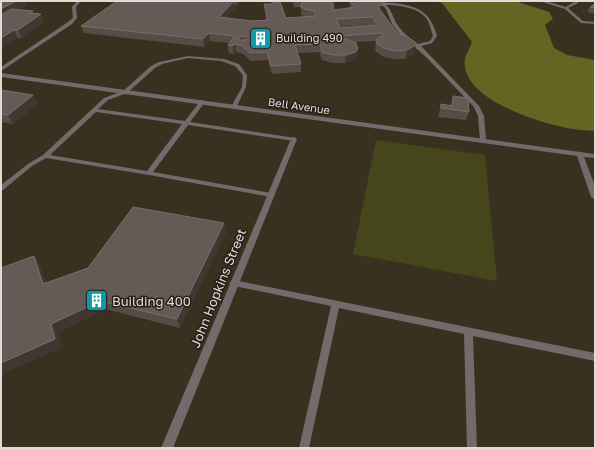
<svg xmlns="http://www.w3.org/2000/svg" width="596" height="449" font-family="'Golos Text',sans-serif">
  <style>
    .commercial { fill: #393020 }
    .green { fill: #45461b }
    .forest { fill: #646523 }
    .lines { fill: none; stroke-linecap: round; stroke-linejoin: round }
    .service { fill: #726b6b; fill-rule: evenodd }
    .minor { fill: #726b6b; fill-rule: evenodd }
    .wall { fill: #564b45; fill-rule: evenodd }
    .shaded-wall { fill: #423630 }
    .building { fill: #655a55; stroke: #796e69; fill-rule: evenodd }
    .labels { text-anchor: middle; stroke-width: 3; stroke-linejoin: round; paint-order: stroke }
    .far-poi-label { font-size: 11px; fill: #e1dad6; stroke: #281e18; text-anchor: start }
    .far-street-label { font-size: 11px; fill: #e1dad6; stroke: #281e18 }
    .street-label { font-size: 13px; fill: #e1dad6; stroke: #281e18 }
    .poi-label { font-size: 13px; fill: #e1dad6; stroke: #281e18; text-anchor: start }
  </style>
  <rect width="100%" height="100%" fill="#322722"/>
  <path class="commercial" d="M1 1H595V448H1Z"/>
  <path class="green" d="M376 140 485 155 497 281 353 254Z"/>
  <path class="forest" d="M436 1H515L549 12 553 19 545 25 554 48 567 55 595 60V131C586 130 576 130 567 128 539 123 459 98 465 59 466 54 470 48 472 42L442 3Z"/>
  <g class="lines">
    <path class="service" d="M372 1C379 1 387 3 394 3 418 6 430 11 437 36L432 43 421 46 479 106 484 116 486 141 485 142H481L480 141 478 116 474 107 427 58 398 32 392 24 386 9 383 6ZM386 5C397 5 417 7 426 18 430 23 431 30 433 36L430 41 418 44C411 39 404 34 399 27 393 20 393 11 386 5Z
      M539 1H545L566 7 574 2 573 1H578V3L568 8 583 21 595 22V24L581 23 565 9Z
      M188 56 224 59 239 64 247 75 246 87 236 108 234 109 231 107 242 87 243 75 235 66 221 61 188 58 162 64 155 68 127 93 108 100 98 109 185 121 200 101 202 100 205 102 190 122 296 138V140L294 141 188 125 153 172 271 193 274 195 273 197H271L149 175 46 158 32 166 3 190H1V185L28 164 43 155 104 98 123 91 151 66 159 62ZM96 112 182 124 147 171 50 155Z
      M234 280 595 353V361L473 336 477 448H467L464 334 339 308 309 448H299L331 306 234 286 231 285 230 283 231 281Z"/>
    <path class="minor" d="M77 1H81L76 7 77 18 72 24 1 71V67L68 22 73 18 72 7Z
      M1 73 595 154V158L584 157 595 186V200L591 197 577 156 1 77Z
      M294 137 297 139 173 448H161L291 139Z"/>
  </g>
  <path class="wall" d="M117 1H241L237 5H235V8L226 18 252 21 266 20 264 4 286 18 305 17 301 14V7H294L292 1H328L334 10 350 8V2L382 12 398 34 414 53 405 59H395L384 57 376 52 375 48 376 41 355 42 358 49 357 57 354 60 345 63H333L322 60 319 52 298 53 301 64V72L272 74 268 60 251 61 243 54 236 52 234 54 229 53 228 45 230 43 210 41 204 47 84 33 81 26ZM371 25 372 26 340 28V27Z
    M1 2 27 4 17 10 33 11 34 13 44 22 22 38H18L1 48Z
    M595 4V14L587 12 590 7Z
    M1 90 33 95 37 104 13 124 1 122Z
    M453 96 469 112 466 120 438 117 439 113 441 104 450 106Z
    M226 232 180 328 105 309 58 332 62 347 1 374V268L34 256 40 265 46 283Z"/>
  <path class="shaded-wall" d="M16 1H25L27 4 1 19V9Z
    M231 1H234L235 8 220 25 219 17Z
    M237 1H241L237 5Z
    M382 5 381 12 378 7Z
    M33 11 36 18 41 14 44 22 22 38 18 30 30 13Z
    M14 30 18 38 1 48V38Z
    M209 33 210 41 204 47 203 39Z
    M242 36 243 44 238 40Z
    M235 44 236 52 234 54 233 46Z
    M416 45 414 53 405 59 407 50Z
    M358 49 357 57 354 60 345 63 346 55Z
    M33 95 37 104 13 124 8 115Z
    M224 223 226 232 180 328 177 319Z
    M34 256 40 265 49 292 43 284Z
    M100 301 105 309 58 332 62 347 1 374V363L51 324Z"/>
  <path class="building" d="M2 1H16L1 9V2Z
    M117 1H234L219 17 252 21 268 20 264 4H273L272 2H280L286 18 316 16 314 11 305 9 301 7V4L305 1H328L333 3 334 10 356 7 350 2 352 1H383L382 5 378 7 398 34 408 37 415 42 416 45 407 50 397 51 386 49 377 44 376 40 383 35 382 33 340 36 342 38 356 43 358 49 355 52 346 55H333L322 52 320 44 295 45 301 64 271 66 267 52 250 53 242 46 235 44 233 46 228 45 235 36 209 33 203 39 81 26ZM372 17 378 25 340 28 336 19ZM242 36 250 37 247 40H238ZM264 37V39L253 40 254 38Z
    M595 4V8L590 7Z
    M11 9 33 11 30 13 41 14 18 30H14L1 38V15Z
    M1 90 33 95 8 115 1 114Z
    M453 96 468 98 469 112 441 108V104L453 106Z
    M133 207 224 223 177 319 100 301 51 324 55 339 1 363V268L34 256 43 284 88 268Z"/>
  <defs>
    <symbol id="building-square" viewBox="-11 -11 22 22"><rect x="-9" y="-9" width="18" height="18" rx="4" fill="#0f9aa8" stroke="#281e18"/><path d="M-4-6H4V6H1V3H-1V6H-4ZM-2.5-4.3h1.7v1.8h-1.7ZM.8-4.3h1.7v1.8H.8ZM-2.5-1h1.7V.8h-1.7ZM.8-1h1.7V.8H.8Z" fill="#fff"/></symbol>
  </defs>
  <g fill-rule="evenodd">
    <use href="#building-square" x="248" y="26" width="25" height="25"/>
    <use href="#building-square" x="84" y="288" width="25" height="25"/>
  </g>
  <g class="labels">
    <g class="far-poi-label">
      <text x="276" y="42">Building 490</text>
    </g>
    <g class="far-street-label">
      <text transform="translate(299 106) rotate(8)" y="4">Bell Avenue</text>
    </g>
    <g class="street-label">
      <text transform="translate(218 288) rotate(-68)" y="5">John Hopkins Street</text>
    </g>
    <g class="poi-label">
      <text x="112" y="306">Building 400</text>
    </g>
  </g>
  <rect width="596" height="449" fill="none" stroke="#e1dad6" stroke-width="4"/>
</svg>
